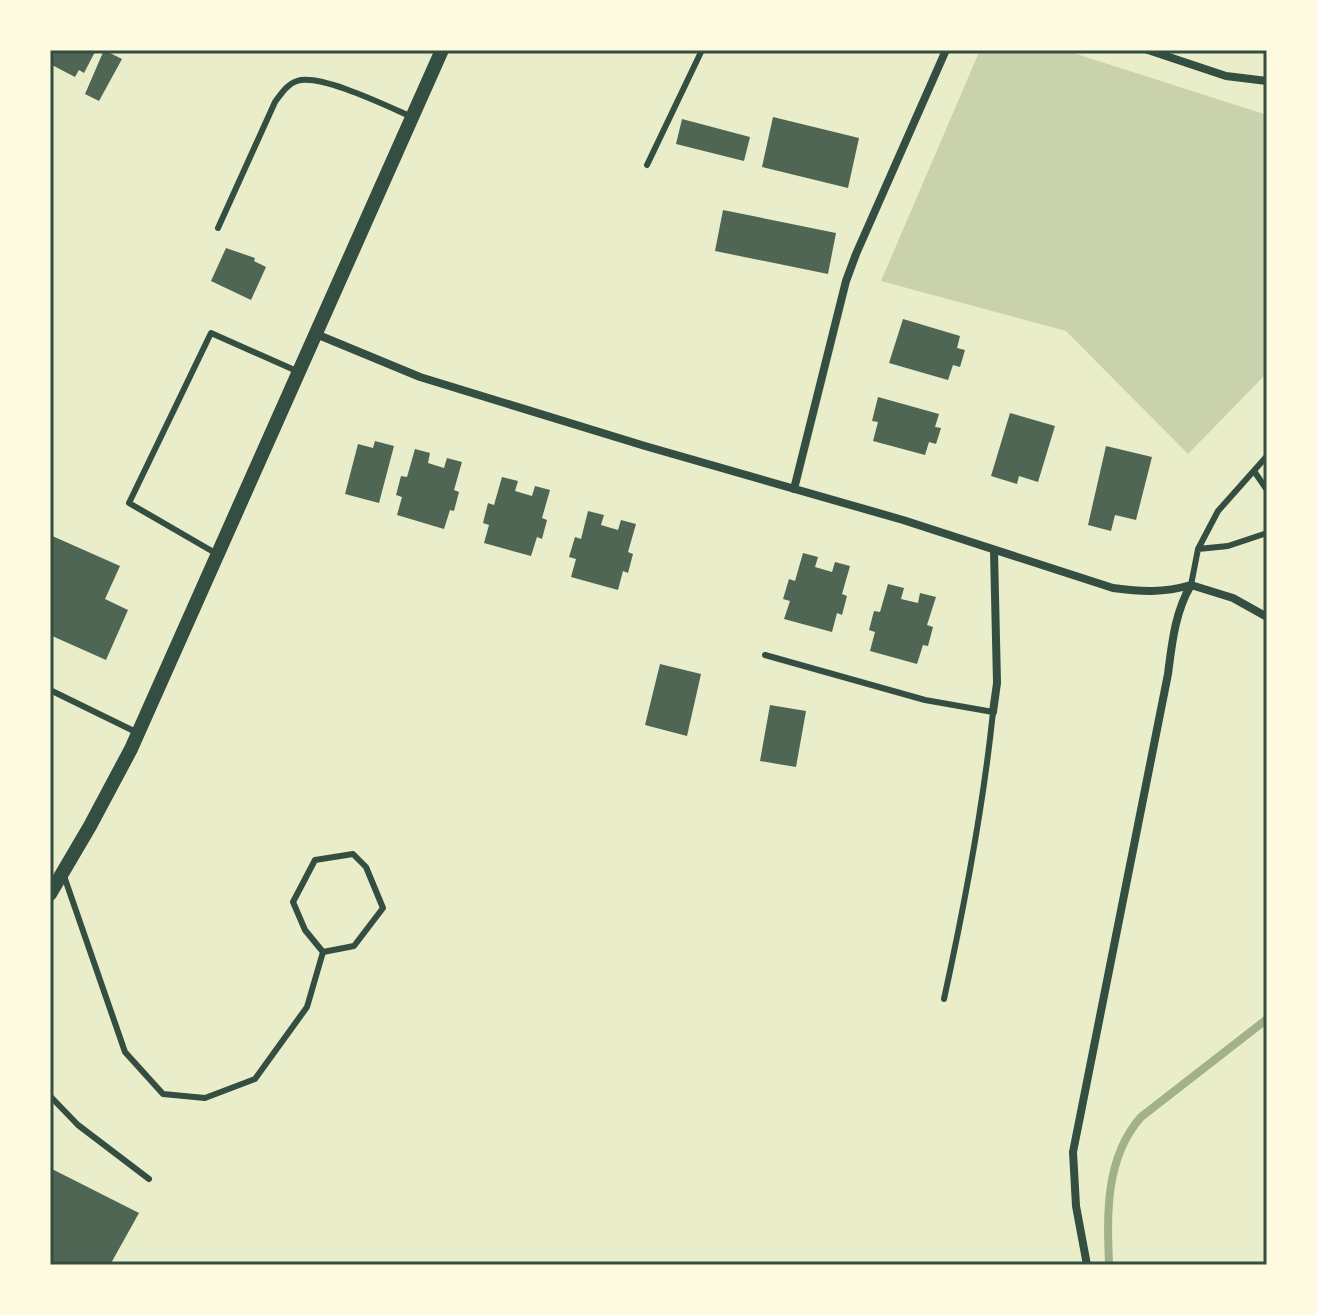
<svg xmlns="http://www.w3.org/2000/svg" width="1317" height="1315" font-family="Lato,sans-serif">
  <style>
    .green { fill: #cad2ad }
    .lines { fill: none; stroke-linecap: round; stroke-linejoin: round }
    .stream { stroke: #a3b18a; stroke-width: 8 }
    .building { fill: #4f6655 }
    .service { stroke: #344e41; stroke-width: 6 }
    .minor { stroke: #344e41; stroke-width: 8 }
    .tertiary { stroke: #344e41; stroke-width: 14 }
    .neatline { fill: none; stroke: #344e41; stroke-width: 3 }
  </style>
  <rect width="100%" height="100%" fill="#e9edc9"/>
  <path class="green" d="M980 50H1064L1267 115V373L1188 454 1066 331 881 281Z"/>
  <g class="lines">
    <path class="stream" d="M1109 1265C1107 1214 1105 1158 1141 1117L1267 1019"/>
  </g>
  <path class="building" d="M50 50H96L84 73 79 70 75 77 50 64Z
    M104 50 122 59 99 101 85 94Z
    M773 117 859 138 848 188 762 167Z
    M682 119 750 137 744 161 676 144Z
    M723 210 836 233 828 274 715 251Z
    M226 248 255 258 254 261 266 267 251 300 211 281Z
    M903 319 960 336 957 348 965 350 960 367 953 365 948 380 889 363Z
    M878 397 939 414 935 427 941 428 936 444 929 442 925 455 873 441 878 422 872 421Z
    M1010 413 1055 426 1038 482 1019 476 1017 484 991 476Z
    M375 441 394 446 379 503 345 494 358 444 373 448Z
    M1106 446 1152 457 1136 520 1115 515 1111 531 1088 525Z
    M415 449 430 453 428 463 444 468 447 458 462 462 454 490 459 492 454 511 450 510 444 529 397 515 402 497 396 495 401 476 407 477Z
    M502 477 518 481 515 491 532 496 535 486 550 490 542 518 547 520 542 539 537 537 531 556 484 543 489 525 483 523 488 503 494 505Z
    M588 511 604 515 601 525 618 530 621 520 636 524 628 552 633 554 628 573 623 571 618 590 571 577 576 559 569 557 575 537 581 539Z
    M50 535 120 566 105 599 128 610 106 660 50 635Z
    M803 553 818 557 815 567 832 572 835 562 850 566 842 594 847 596 842 615 837 613 832 632 784 619 790 601 783 599 789 579 795 581Z
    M888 584 904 588 901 599 918 603 920 593 936 597 927 625 933 627 928 646 923 645 917 664 870 651 875 632 869 630 874 611 880 612Z
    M660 664 701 674 687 736 645 725Z
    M770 705 806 711 796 767 760 761Z
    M50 1168 139 1213 110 1265H50Z"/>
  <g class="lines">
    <path class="service" d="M647 165 702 50
      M218 228 275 102C281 94 287 84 297 81 320 73 389 107 412 117
      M1254 471 1267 490
      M1198 549 1228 546 1267 533
      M217 554 129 503 211 333 299 372
      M1191 585 1198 549 1218 511 1267 456
      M765 655 925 700 993 712C983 809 965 903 944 999
      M50 690 138 733
      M64 876 125 1052 163 1094 205 1098 255 1079 307 1007 323 952 354 946 383 908 366 867 353 854 315 860 293 902 305 930 323 952
      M50 1096 78 1125 149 1179"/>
    <path class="minor" d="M1148 50 1226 76 1267 81
      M316 334 420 377 645 446 903 520 1113 588C1142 592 1163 593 1191 585
      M794 489 846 281 856 254 946 50
      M993 712 997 683 994 551
      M1087 1265 1076 1206 1073 1152 1168 674C1172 643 1175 612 1191 585L1233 598 1267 617"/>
    <path class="tertiary" d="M50 894 90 826 131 749 442 50"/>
  </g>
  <rect width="1317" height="1315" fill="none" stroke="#fefae0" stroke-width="104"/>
  <rect x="52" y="52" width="1213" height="1211" class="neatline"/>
</svg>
